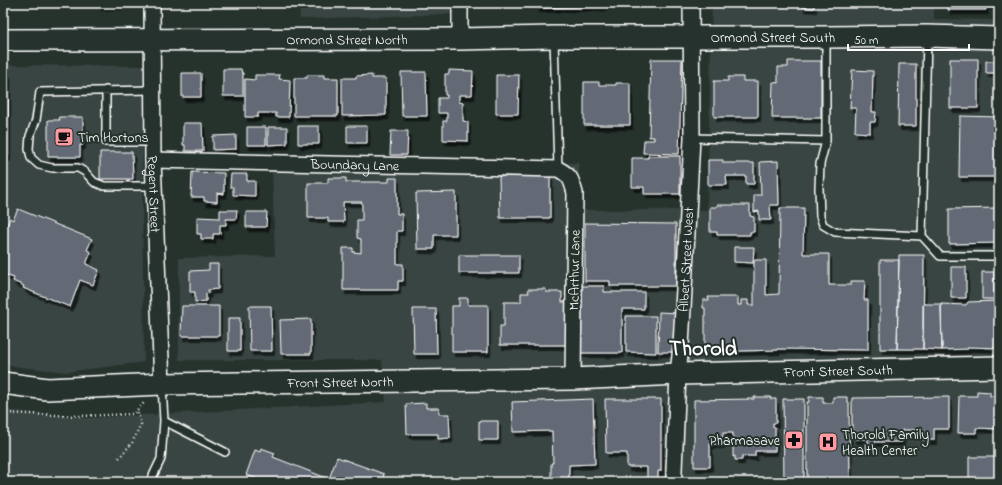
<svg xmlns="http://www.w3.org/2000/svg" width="1002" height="485" font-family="'Indie Flower',sans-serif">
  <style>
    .built { fill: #394442 }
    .building { fill: #646a74; stroke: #fff; filter: url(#shadow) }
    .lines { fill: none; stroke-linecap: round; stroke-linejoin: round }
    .lane-casing { stroke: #fff; stroke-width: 10 }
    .street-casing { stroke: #fff; stroke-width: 18 }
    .secondary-casing { stroke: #fff; stroke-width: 24 }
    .path { stroke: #fff; stroke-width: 2.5; stroke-dasharray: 1 3; stroke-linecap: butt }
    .lane { stroke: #26332d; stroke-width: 7 }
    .street { stroke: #26332d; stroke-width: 15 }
    .secondary { stroke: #26332d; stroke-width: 21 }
    .labels { text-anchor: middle; stroke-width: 4; stroke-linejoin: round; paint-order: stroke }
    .street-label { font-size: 14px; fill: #fff; stroke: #26332d }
    .poi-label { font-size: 14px; fill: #fff; stroke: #26332d; text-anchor: start }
    .town-label { font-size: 22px; font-weight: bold; fill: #fff; stroke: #26332d }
  </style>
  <defs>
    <filter id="shadow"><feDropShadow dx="2.5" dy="4.5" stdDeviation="0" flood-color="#0009"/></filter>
  </defs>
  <rect width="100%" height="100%" fill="#26332d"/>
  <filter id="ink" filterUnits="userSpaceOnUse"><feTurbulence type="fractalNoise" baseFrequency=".025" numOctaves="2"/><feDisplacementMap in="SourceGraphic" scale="8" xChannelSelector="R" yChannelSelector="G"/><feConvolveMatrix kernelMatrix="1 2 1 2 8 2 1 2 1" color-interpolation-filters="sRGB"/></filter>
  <g filter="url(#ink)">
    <path class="built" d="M299 3H452L451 14 300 19Z
      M712 3H934V19L999 20V482H3V410L87 418 386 402 382 360H179V258L275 256 272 169 415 171 578 163 583 210H707Z
      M3 65 145 66 142 192 144 362 66 372 3 365Z"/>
    <path class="building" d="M98 3H120V5L99 6Z
      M537 3H604V6L537 8Z
      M800 3H814V8L802 7V3Z
      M948 3H996V5H985L986 10H948Z
      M651 59H682L679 154 643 153 644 140H654V137H649Z
      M950 59H978V108H950Z
      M788 61H821V118H772L773 82 778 83V67H788Z
      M986 61H999V73H986Z
      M899 64H916V126H898Z
      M223 69H241L242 73H243V96H223Z
      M449 70 473 71 472 95H459V102L463 103V121L468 122V141L443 140V121H447V113H438V98H447V95H445V74H449Z
      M852 70 873 71 872 112H876L875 122H870V133L855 132 856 108H850Z
      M401 72H426L427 116H402Z
      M3 73H8V156L3 159Z
      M182 73H201V97H182Z
      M255 75H280L279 79 290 80 289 117H276V113H258V117H245V79L255 80Z
      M307 75H324V78H338V116H294V78H307Z
      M372 75V78H386V115L342 116V78H356V76Z
      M496 75H519L518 114H496Z
      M728 77H743V81H758V117H714V81H728Z
      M584 82H599V85H616V83H630V125H584Z
      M960 116 999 117V177H959Z
      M59 117H83V145H80V157H48V120H60Z
      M183 123H202L203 151H185V145H183Z
      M298 126H319V144H298Z
      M347 126H367V143H347Z
      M247 127H266V145H247Z
      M268 127H287V144L268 145Z
      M391 131H408L407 155H390Z
      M236 135V149L213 150V136Z
      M100 152H132L133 179H100Z
      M648 156H680V194H644V187H632V158H648Z
      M708 160H723V163H754V184H746V176H726L727 185H708Z
      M778 161 779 205H770L771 220H759V211L754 212V195H761L760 162Z
      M192 172 224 173V194L217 193V202L204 201V197H191Z
      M231 174H247V181H255V196L233 195V187H230Z
      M499 176H550V218H500Z
      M328 178H346V182H389V178H397V214H402V231H397V264H403V281H398V290H343V248H353V252L361 253V239L357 238V220H362V202H343L344 222H328V218H308V183H328Z
      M456 192V235H434V249H417L416 193Z
      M717 205H750V216L754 217V232H750V235H717V232H710V207H717Z
      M780 208H804L803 254H829V285H851V281H865L864 300H868V350L778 349V350L705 352V308H703V300H709L708 297H738V305H741V300H748V305H754V260H766V295L779 294Z
      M999 208V243L949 244V209Z
      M18 209 92 239 87 250 91 252 86 264 99 270 93 285 80 280 70 307 23 288 24 286 13 281 14 278 3 274V235L10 218 13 220Z
      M220 210H237L236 219H226V225H220V234H213V239H201V234H197V217L220 218Z
      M246 212H267L266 227H246Z
      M585 223 676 224V286H610V281H585Z
      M734 247H754L753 263 734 262Z
      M459 255H519V273H459Z
      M899 255H924L923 349H897Z
      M880 260H899L897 349H880Z
      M209 264H218V289L208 290 209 293 206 294V301L195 302V292H190V271L209 270Z
      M951 267H966V298H951Z
      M982 272H994V299H982Z
      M580 286H604V292H644V309H622V353H580Z
      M528 289H546V292H562V302H566L570 345H500V326H504V302H521V293H529Z
      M459 298H468V305H488V352H452V306H459Z
      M998 301V348L968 347V349L942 350 941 304 966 305 968 302Z
      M923 304H941L942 350 923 349Z
      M182 306H219V336H181Z
      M249 306H271L272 351H250Z
      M997 308H999V342H998Z
      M413 309H436L437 354H414Z
      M659 312 678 313 676 352H658Z
      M626 316H656V353L626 352Z
      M228 318H240V351H228Z
      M311 319V354H281L280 320Z
      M977 391 990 392V396H999V429L976 428V433H958L959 396H977Z
      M754 397H771L770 399H776V423H773V427H775V451H755V456H742V460H735V456L733 457V433H723L722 444H710V467H694V400L754 399Z
      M809 397H823V403H833V397H847V402H849L850 482H807V402H809Z
      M949 397V429H934V440H923V430H902V442H874V445H868V439H854V431H852V398Z
      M593 399 595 464 569 465V480H560V478H551V463H553L552 431 513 432 512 402Z
      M605 399H661V471H658V482H647V467H627V453H606Z
      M783 399H804V482H784Z
      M426 403V408H439V414H449L450 438 438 439V434H407L406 404Z
      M479 421H498V440H479Z
      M261 448 275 453 273 457 329 479 337 457 384 474 382 482H266L246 475 255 450 260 452Z
      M969 457H996V482H969Z"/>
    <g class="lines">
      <defs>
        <path id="lane" d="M554 39 558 169
          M927 39 922 236 940 256H999
          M826 40V141L820 164 819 188 820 216 823 225 835 232 922 236
          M106 90V142H153
          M153 90 40 92 36 120 30 136 29 149 31 158 39 165 52 168H78L85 172 94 182 104 186H154
          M692 138 826 141
          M164 421 225 452
          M150 482 161 459 164 421 162 385"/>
        <g id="street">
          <path id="s1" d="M152 3 153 160 162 384"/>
          <path d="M460 39V3"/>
          <path id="s2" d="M153 160 558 169C571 176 571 179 575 193L573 379"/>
          <path id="s3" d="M674 482V470L678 374 681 346 692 138 691 3"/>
        </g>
        <g id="secondary">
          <path id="s4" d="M3 40 460 39 554 37H826L927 36 999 38"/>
          <path id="s5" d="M3 383 47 389 162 384 573 379 678 374 999 367"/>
        </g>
      </defs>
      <use href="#lane" class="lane-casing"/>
      <use href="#street" class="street-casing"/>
      <use href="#secondary" class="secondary-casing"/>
      <path class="path" d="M3 413 80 416 133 414 144 403
        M119 458 132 443 141 424 137 410"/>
      <use href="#lane" class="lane"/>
      <use href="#street" class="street"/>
      <use href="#secondary" class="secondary"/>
    </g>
  </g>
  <defs>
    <symbol id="cafe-square" viewBox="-11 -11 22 22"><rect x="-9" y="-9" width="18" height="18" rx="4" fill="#ff9aa2" stroke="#26332d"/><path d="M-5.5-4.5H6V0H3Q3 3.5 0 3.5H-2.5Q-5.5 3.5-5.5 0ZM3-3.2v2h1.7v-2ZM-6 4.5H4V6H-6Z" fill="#111"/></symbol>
    <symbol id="pharmacy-square" viewBox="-11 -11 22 22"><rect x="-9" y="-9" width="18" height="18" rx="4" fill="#ff9aa2" stroke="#26332d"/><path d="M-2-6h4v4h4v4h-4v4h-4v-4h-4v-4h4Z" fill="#111"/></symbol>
    <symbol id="hospital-square" viewBox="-11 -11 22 22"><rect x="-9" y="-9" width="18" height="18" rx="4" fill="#ff9aa2" stroke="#26332d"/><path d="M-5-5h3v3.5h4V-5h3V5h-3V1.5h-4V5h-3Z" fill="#111"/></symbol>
  </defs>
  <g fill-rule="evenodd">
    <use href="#cafe-square" x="53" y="126" width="22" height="22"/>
    <use href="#pharmacy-square" x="783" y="429" width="22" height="22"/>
    <use href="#hospital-square" x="817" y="431" width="22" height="22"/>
  </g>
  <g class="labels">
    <g class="street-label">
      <text dy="5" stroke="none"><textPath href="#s4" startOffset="770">Ormond Street South</textPath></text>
      <text dy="5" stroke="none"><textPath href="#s4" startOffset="344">Ormond Street North</textPath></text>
      <text dy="5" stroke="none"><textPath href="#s2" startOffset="202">Boundary Lane</textPath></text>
      <text dy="5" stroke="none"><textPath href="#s1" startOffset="191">Regent Street</textPath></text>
      <text dy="5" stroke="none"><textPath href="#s3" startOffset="223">Albert Street West</textPath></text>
      <text transform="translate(574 270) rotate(-89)" y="5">McArthur Lane</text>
      <text dy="5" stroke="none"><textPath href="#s5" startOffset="836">Front Street South</textPath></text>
      <text dy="5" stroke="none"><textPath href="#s5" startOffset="338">Front Street North</textPath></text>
    </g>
    <g class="poi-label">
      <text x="78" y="142">Tim Hortons</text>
      <text x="842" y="439">Thorold Family<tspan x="842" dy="16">Health Center</tspan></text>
      <text x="780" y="445" text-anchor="end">Pharmasave</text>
    </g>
    <g class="town-label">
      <text x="703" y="355">Thorold</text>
    </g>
  </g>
  <rect width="1002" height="485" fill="none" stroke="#26332d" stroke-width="16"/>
  <rect x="8" y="8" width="986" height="469" fill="none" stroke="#fff" stroke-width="1.5" filter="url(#ink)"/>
  <path d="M848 44v6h121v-6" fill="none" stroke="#ffffff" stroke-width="2"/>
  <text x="854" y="44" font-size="12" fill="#ffffff" stroke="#26332d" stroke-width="3" paint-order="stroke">50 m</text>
</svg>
